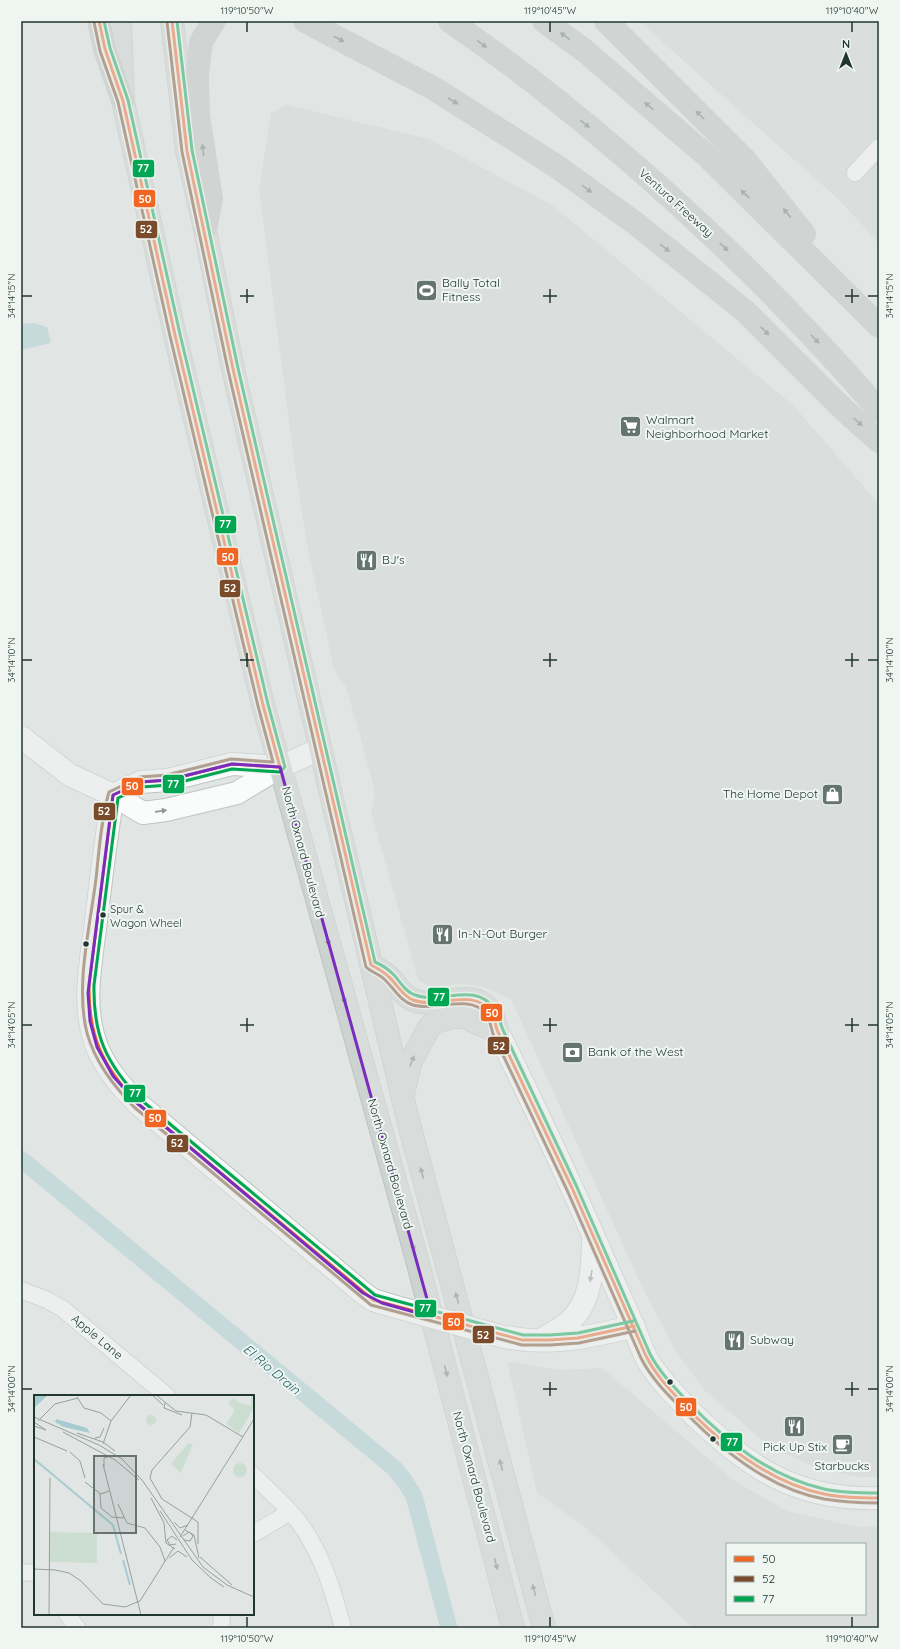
<svg xmlns="http://www.w3.org/2000/svg" width="900" height="1649" font-family="Quicksand,sans-serif">
  <style>
    .built { fill: #d0d7d4; fill-rule: evenodd }
    .water { fill: #a6ccd0 }
    .lines { fill: none; stroke-linecap: round; stroke-linejoin: round }
    .canal { stroke: #a6ccd0; stroke-width: 17 }
    .street-casing { stroke: #bec3c1; stroke-width: 18 }
    .secondary-casing { stroke: #bec4c1; stroke-width: 24 }
    .primary-casing { stroke: #bcc3c0; stroke-width: 24 }
    .highway-casing { stroke: #bcc3c0; stroke-width: 24 }
    .street { stroke: #fafbfb; stroke-width: 16 }
    .secondary { stroke: #fafbfb; stroke-width: 22 }
    .primary { stroke: #cdd3d1; stroke-width: 22 }
    .highway { stroke: #bac0be; stroke-width: 22 }
    .secondary-bridge-casing { stroke: #bec4c1; stroke-width: 24; stroke-linecap: butt }
    .secondary-bridge { stroke: #fafbfb; stroke-width: 22 }
    .bus-1-casing { stroke: #eff6f2; stroke-width: 6 }
    .bus-2-casing { stroke: #eff6f2; stroke-width: 6 }
    .bus-3-casing { stroke: #eff6f2; stroke-width: 6 }
    .bus-1 { stroke: #f26522; stroke-width: 3 }
    .bus-2 { stroke: #7a4b2a; stroke-width: 3 }
    .bus-3 { stroke: #00a651; stroke-width: 3 }
    .oneway { fill: #667470 }
    .oneway2 { fill: #8e9896 }
    .oneway3 { fill: #6f7d78 }
    .marked { fill: none; stroke: #7b2cbf; stroke-width: 3; stroke-linejoin: round }
    .ticks { fill: none; stroke: #223630; stroke-width: 1.5 }
    .bus-dot { fill: #223630; stroke: #eff6f2; stroke-width: 1.5 }
    .labels { text-anchor: middle; stroke-width: 4; stroke-linejoin: round; paint-order: stroke }
    .bus-label { font-size: 11px; fill: #223630; stroke: #eff6f2; text-anchor: start }
    .street-label { font-size: 12px; fill: #223630; stroke: #eff6f2 }
    .poi-label { font-size: 12px; fill: #223630; stroke: #eff6f2; text-anchor: start }
    .water-label { font-size: 13px; font-style: italic; fill: #24626a; stroke: #eff6f2 }
    .inset-river { fill: none; stroke: #a6ccd0; stroke-width: 2 }
    .inset-road { fill: none; stroke: #95a09c; stroke-width: 1 }
    .view { fill: #65746f; fill-opacity: 0.15; stroke: #65746f; stroke-width: 2 }
    .inset-edge { fill: none; stroke: #223630; stroke-width: 2 }
    .line-badge { stroke: #eff6f2; stroke-width: 1.5 }
    .badge-label { font-size: 11px; text-anchor: middle; font-weight: bold; fill: #fff }
    .neatline { fill: none; stroke: #223630; stroke-width: 1.5 }
    .ticks-label { font-size: 10px; text-anchor: middle; fill: #223630 }
  </style>
  <rect width="100%" height="100%" fill="#e1e6e4"/>
  <path class="built" d="M639 21H879V243L838 199Z
    M287 105 429 139 552 205 793 405 879 504V1477H859L819 1469 769 1446 705 1391 674 1349 639 1280 511 999 481 986 463 984 431 987 418 980 371 811 375 792 361 739 346 687 334 669 307 545 294 461 259 189 271 113Z
    M507 1361 560 1370 602 1368 735 1481 787 1511 858 1527 879 1526V1628H693L584 1526 537 1493ZM727 1544H865V1614H727Z"/>
  <path class="water" d="M34 323 47 327 51 343 21 350V324Z"/>
  <g class="lines">
    <path class="canal" d="M21 1159 394 1468 404 1480 414 1496 449 1628"/>
    <defs>
      <path id="street" d="M855 173 879 147
        M21 1290 47 1300 63 1309 167 1396
        M253 1475C268 1490 285 1504 298 1521 322 1553 333 1590 343 1628
        M253 1534 290 1512
        M21 1572 35 1573
        M67 1614 77 1628
        M221 1628 222 1614"/>
      <path id="secondary" d="M21 737 70 775 113 795 143 813 166 810 237 793 280 767 320 749
        M113 795C106 837 101 879 96 921 91 963 81 1006 97 1047 106 1069 121 1086 137 1103L363 1293 373 1300 393 1306
        M113 795 141 782 168 780 232 764 280 767
        M498 1032C527 1091 555 1150 582 1210 598 1247 614 1283 630 1319 637 1333 641 1348 648 1361 660 1381 678 1398 694 1415 750 1469 799 1501 879 1498
        M500 1336C547 1346 588 1338 634 1326
        M542 1340C550 1334 560 1329 568 1323 592 1302 592 1271 593 1241"/>
      <path id="primary" d="M120 21 123 101 175 335 263 705 416 1256 513 1628
        M172 21 187 151 205 230 233 369 332 799 408 1120 544 1628
        M371 965C378 969 386 973 391 979 399 987 402 995 413 1000 435 1010 474 985 491 1012 494 1017 495 1026 498 1032
        M403 1094 411 1061 430 1026 435 1022 454 1017H464L498 1032"/>
      <path id="highway" d="M99 21 105 49 123 101
        M305 21 433 88 556 166 635 223 745 311 843 409 879 441
        M450 21C479 42 508 62 536 84 660 181 776 291 879 410
        M544 21 585 51 707 156 879 326
        M606 21 744 159 804 234
        M205 230 211 199 198 115 197 73 201 42 214 21"/>
    </defs>
    <use href="#street" class="street-casing"/>
    <use href="#secondary" class="secondary-casing"/>
    <use href="#primary" class="primary-casing"/>
    <use href="#highway" class="highway-casing"/>
    <use href="#street" class="street"/>
    <use href="#secondary" class="secondary"/>
    <use href="#primary" class="primary"/>
    <use href="#highway" class="highway"/>
    <defs>
      <path id="secondary-bridge" d="M393 1306 500 1336"/>
    </defs>
    <use href="#secondary-bridge" class="secondary-bridge-casing"/>
    <use href="#secondary-bridge" class="secondary-bridge"/>
    <defs>
      <path id="bus-1" d="M99 21 105 49 123 101 175 335 263 705 280 767 232 764 168 780 141 782 113 795 89 984C88 1036 102 1065 137 1103L373 1300 522 1340H550L578 1338 634 1326
        M172 21 187 151 233 369 371 965C377 968 384 972 389 977 397 984 402 996 413 1000 438 1010 472 986 491 1012 495 1017 495 1026 498 1032L572 1188 646 1356C656 1376 672 1392 687 1408 725 1447 771 1483 824 1494 842 1498 861 1498 879 1498"/>
      <path id="bus-2" d="M94 22 100 51 118 102 170 336 258 706 273 762 231 759 167 775 140 777 109 792C101 820 99 851 96 879 90 927 75 986 87 1033 95 1062 113 1085 134 1107L371 1305 522 1345H550L579 1343 635 1331
        M167 22 182 152 228 370 366 967C371 972 379 974 384 979 394 988 400 1001 413 1005 435 1012 470 993 486 1014 490 1019 491 1028 493 1034L567 1190 641 1358C651 1378 667 1394 683 1410 721 1450 769 1489 824 1499 843 1502 861 1503 879 1503"/>
      <path id="bus-3" d="M104 21 110 48 128 100 180 334 268 704 285 767 280 772 232 769 169 785 142 787 118 798 94 985C93 1035 106 1063 140 1099L375 1295 523 1335H550L578 1333 633 1321
        M177 21 192 150 238 368 375 962C382 965 388 969 393 974 400 981 405 992 415 995 441 1005 476 980 495 1010 499 1015 500 1023 503 1030L576 1185 650 1354C660 1373 675 1388 690 1404 727 1442 771 1477 824 1489 842 1493 861 1493 879 1493"/>
    </defs>
    <use href="#bus-1" class="bus-1-casing"/>
    <use href="#bus-2" class="bus-2-casing"/>
    <use href="#bus-3" class="bus-3-casing"/>
    <use href="#bus-1" class="bus-1"/>
    <use href="#bus-2" class="bus-2"/>
    <use href="#bus-3" class="bus-3"/>
  </g>
  <defs><path id="oneway-solid" d="M-6-.8H1V-3.2L6.5 0L1 3.2V.8H-6Z"/></defs>
  <g class="oneway">
    <use href="#oneway-solid" transform="translate(565 36) rotate(-144)"/>
    <use href="#oneway-solid" transform="translate(339 39) rotate(28)"/>
    <use href="#oneway-solid" transform="translate(482 44) rotate(36)"/>
    <use href="#oneway-solid" transform="translate(453 101) rotate(32)"/>
    <use href="#oneway-solid" transform="translate(649 106) rotate(-139)"/>
    <use href="#oneway-solid" transform="translate(700 115) rotate(-135)"/>
    <use href="#oneway-solid" transform="translate(585 124) rotate(39)"/>
    <use href="#oneway-solid" transform="translate(203 150) rotate(-97)"/>
    <use href="#oneway-solid" transform="translate(587 189) rotate(36)"/>
    <use href="#oneway-solid" transform="translate(745 194) rotate(-136)"/>
    <use href="#oneway-solid" transform="translate(787 213) rotate(-129)"/>
    <use href="#oneway-solid" transform="translate(724 247) rotate(44)"/>
    <use href="#oneway-solid" transform="translate(665 248) rotate(38)"/>
    <use href="#oneway-solid" transform="translate(765 331) rotate(45)"/>
    <use href="#oneway-solid" transform="translate(815 339) rotate(46)"/>
    <use href="#oneway-solid" transform="translate(858 422) rotate(42)"/>
  </g>
  <g class="oneway2">
    <use href="#oneway-solid" transform="translate(161 811) rotate(-8)"/>
    <use href="#oneway-solid" transform="translate(591 1276) rotate(100)"/>
  </g>
  <g class="oneway3">
    <use href="#oneway-solid" transform="translate(328 940) rotate(75)"/>
    <use href="#oneway-solid" transform="translate(344 998) rotate(74)"/>
    <use href="#oneway-solid" transform="translate(412 1061) rotate(-69)"/>
    <use href="#oneway-solid" transform="translate(422 1173) rotate(-105)"/>
    <use href="#oneway-solid" transform="translate(413 1245) rotate(74)"/>
    <use href="#oneway-solid" transform="translate(457 1298) rotate(-105)"/>
    <use href="#oneway-solid" transform="translate(446 1371) rotate(75)"/>
    <use href="#oneway-solid" transform="translate(501 1465) rotate(-105)"/>
    <use href="#oneway-solid" transform="translate(496 1564) rotate(76)"/>
    <use href="#oneway-solid" transform="translate(534 1590) rotate(-105)"/>
  </g>
  <path d="M0 0H900V1649H0ZM232 764 280 767 432 1317 382 1303 363 1293 137 1103 113 1076 97 1047 90 1021 88 993 113 795 141 782 168 780Z" fill="#e1e6e4" fill-opacity=".55" fill-rule="evenodd"/>
  <path class="marked" d="M232 764 280 767 432 1317 382 1303 363 1293 137 1103 113 1076 97 1047 90 1021 88 993 113 795 141 782 168 780Z"/>
  <path class="ticks" d="M247 22V32M550 22V32M852 22V32M247 289V303M550 289V303M852 289V303M22 296H32M240 296H254M543 296H557M845 296H859M868 296H878M247 653V667M550 653V667M852 653V667M22 660H32M240 660H254M543 660H557M845 660H859M868 660H878M247 1018V1032M550 1018V1032M852 1018V1032M22 1025H32M240 1025H254M543 1025H557M845 1025H859M868 1025H878M550 1382V1396M852 1382V1396M22 1389H32M543 1389H557M845 1389H859M868 1389H878M247 1617V1627M550 1617V1627M852 1617V1627"/>
  <defs>
    <symbol id="stadium-square" viewBox="-11 -11 22 22"><rect x="-9" y="-9" width="18" height="18" rx="4" fill="#65746f" stroke="#eff6f2"/><path d="M0-5a6.5 5 0 1 0 0 10a6.5 5 0 1 0 0-10ZM-3.5-1.8h7v3.6h-7Z" fill="#fff"/></symbol>
    <symbol id="supermarket-square" viewBox="-11 -11 22 22"><rect x="-9" y="-9" width="18" height="18" rx="4" fill="#65746f" stroke="#eff6f2"/><path d="M-6-5.5h2.5l.6 2H6L4.5 2H-2.5L-4.4-4H-6ZM-1.5 3.2a1.3 1.3 0 1 0 .1 0ZM3 3.2a1.3 1.3 0 1 0 .1 0Z" fill="#fff"/></symbol>
    <symbol id="restaurant-square" viewBox="-11 -11 22 22"><rect x="-9" y="-9" width="18" height="18" rx="4" fill="#65746f" stroke="#eff6f2"/><path d="M-5-6h1v4h1v-4h1v4h1v-4h1v5L-1.5 .5V6h-2V.5L-5-1ZM5-6V6H3V1.5H1.5Q1.5-4 5-6Z" fill="#fff"/></symbol>
    <symbol id="shop-square" viewBox="-11 -11 22 22"><rect x="-9" y="-9" width="18" height="18" rx="4" fill="#65746f" stroke="#eff6f2"/><path d="M-5-2.5h2.3a2.7 3.5 0 0 1 5.4 0H5L5.5 6h-11ZM-1.5-2.5h3a1.5 2.3 0 0 0-3 0Z" fill="#fff"/></symbol>
    <symbol id="bank-square" viewBox="-11 -11 22 22"><rect x="-9" y="-9" width="18" height="18" rx="4" fill="#65746f" stroke="#eff6f2"/><path d="M-6-4H6V4H-6ZM0-2.3a2.3 2.3 0 1 0 0 4.6a2.3 2.3 0 1 0 0-4.6Z" fill="#fff"/></symbol>
    <symbol id="cafe-square" viewBox="-11 -11 22 22"><rect x="-9" y="-9" width="18" height="18" rx="4" fill="#65746f" stroke="#eff6f2"/><path d="M-5.5-4.5H6V0H3Q3 3.5 0 3.5H-2.5Q-5.5 3.5-5.5 0ZM3-3.2v2h1.7v-2ZM-6 4.5H4V6H-6Z" fill="#fff"/></symbol>
  </defs>
  <g fill-rule="evenodd">
    <use href="#stadium-square" x="414" y="278" width="25" height="25"/>
    <use href="#supermarket-square" x="618" y="414" width="25" height="25"/>
    <use href="#restaurant-square" x="354" y="548" width="25" height="25"/>
    <use href="#shop-square" x="820" y="782" width="25" height="25"/>
    <use href="#restaurant-square" x="430" y="922" width="25" height="25"/>
    <use href="#bank-square" x="560" y="1040" width="25" height="25"/>
    <use href="#restaurant-square" x="722" y="1328" width="25" height="25"/>
    <use href="#restaurant-square" x="782" y="1414" width="25" height="25"/>
    <use href="#cafe-square" x="830" y="1432" width="25" height="25"/>
  </g>
  <g class="bus-dot">
    <circle cx="103" cy="915" r="3.5"/>
    <circle cx="86" cy="944" r="3.5"/>
    <circle cx="670" cy="1382" r="3.5"/>
    <circle cx="713" cy="1439" r="3.5"/>
  </g>
  <g class="labels">
    <g class="bus-label">
      <text x="110" y="913">Spur &amp;<tspan x="110" dy="14">Wagon Wheel</tspan></text>
    </g>
    <g class="street-label">
      <text transform="translate(676 203) rotate(42)" y="4">Ventura Freeway</text>
      <text transform="translate(303 852) rotate(75)" y="4">North Oxnard Boulevard</text>
      <text transform="translate(390 1164) rotate(74)" y="4">North Oxnard Boulevard</text>
      <text transform="translate(97 1337) rotate(40)" y="4">Apple Lane</text>
      <text transform="translate(474 1477) rotate(75)" y="4">North Oxnard Boulevard</text>
    </g>
    <g class="poi-label">
      <text x="442" y="287">Bally Total<tspan x="442" dy="14">Fitness</tspan></text>
      <text x="646" y="424">Walmart<tspan x="646" dy="14">Neighborhood Market</tspan></text>
      <text x="382" y="564">BJ's</text>
      <text x="818" y="798" text-anchor="end">The Home Depot</text>
      <text x="458" y="938">In-N-Out Burger</text>
      <text x="588" y="1056">Bank of the West</text>
      <text x="750" y="1344">Subway</text>
      <text x="795" y="1451" text-anchor="middle">Pick Up Stix</text>
      <text x="842" y="1470" text-anchor="middle">Starbucks</text>
    </g>
    <g class="water-label">
      <text transform="translate(272 1369) rotate(40)" y="5">El Rio Drain</text>
    </g>
  </g>
  <g transform="translate(34 1395)">
    <rect width="220" height="220" fill="#e1e6e4"/>
    <path d="M217 1H220V13L205 38 192 29 201 15 194 8 199 3 208 9 217 10ZM112 25a5 5 0 1 1 10 0a5 5 0 1 1-10 0ZM154 48 159 49 147 78 137 69ZM199 75a7 7 0 1 1 14 0a7 7 0 1 1-14 0ZM16 137 63 138V168L16 167Z" fill="#ccded1"/>
    <path d="M0 0H14L0 13ZM22 24 53 33 56 38 30 32 21 27Z" fill="#a6ccd0"/>
    <path class="inset-river" d="M0 64 79 130 87 159M89 165 96 190"/>
    <path class="inset-road" d="M118 0 129 10M122 0 142 16 172 20 209 42M43 2 50 13 67 18 77 26 69 49M131 8 130 13 148 20M158 18 156 32 118 75 116 83 128 104 164 127V149M0 22 65 50 88 64 108 85 169 172 193 190 220 202M4 26 21 9 44 3M77 26 97 0M0 27 12 35 0 31M29 37 81 65 105 85M43 38 69 47 81 56M0 42 33 56M61 43 66 42 70 33M36 57 46 66 51 83M69 69 107 220M70 72V63L74 62M51 87 67 99 75 96M66 98 67 113 78 122 90 123M117 103 130 128 132 148 141 154M84 109 93 128 111 133 126 152 131 166M126 116 158 165 177 183 190 192M140 127 146 133 154 130M151 135 160 140 165 163M149 141 155 137 159 141 156 146 150 145M146 142 220 24M142 149 136 150 133 145 138 141 143 145M166 162 198 190M135 163 144 156 153 162M0 174 21 175 35 178 47 186 69 209 91 212 106 206 140 152M15 220 16 83"/>
    <path class="view" d="M60 61H102V138H60Z"/>
    <rect width="220" height="220" class="inset-edge"/>
  </g>
  <g class="line-badge">
    <rect x="132" y="159" width="23" height="19" rx="4" fill="#00a651"/>
    <rect x="133" y="189" width="23" height="19" rx="4" fill="#f26522"/>
    <rect x="135" y="220" width="23" height="19" rx="4" fill="#7a4b2a"/>
    <rect x="214" y="515" width="23" height="19" rx="4" fill="#00a651"/>
    <rect x="216" y="547" width="23" height="19" rx="4" fill="#f26522"/>
    <rect x="219" y="579" width="22" height="19" rx="4" fill="#7a4b2a"/>
    <rect x="162" y="774" width="23" height="20" rx="4" fill="#00a651"/>
    <rect x="121" y="777" width="23" height="19" rx="4" fill="#f26522"/>
    <rect x="93" y="802" width="23" height="19" rx="4" fill="#7a4b2a"/>
    <rect x="427" y="987" width="23" height="20" rx="4" fill="#00a651"/>
    <rect x="480" y="1003" width="23" height="19" rx="4" fill="#f26522"/>
    <rect x="487" y="1036" width="23" height="19" rx="4" fill="#7a4b2a"/>
    <rect x="123" y="1084" width="23" height="19" rx="4" fill="#00a651"/>
    <rect x="144" y="1109" width="23" height="19" rx="4" fill="#f26522"/>
    <rect x="166" y="1134" width="23" height="19" rx="4" fill="#7a4b2a"/>
    <rect x="414" y="1299" width="23" height="19" rx="4" fill="#00a651"/>
    <rect x="442" y="1312" width="23" height="19" rx="4" fill="#f26522"/>
    <rect x="472" y="1325" width="23" height="19" rx="4" fill="#7a4b2a"/>
    <rect x="675" y="1397" width="22" height="20" rx="4" fill="#f26522"/>
    <rect x="720" y="1432" width="23" height="20" rx="4" fill="#00a651"/>
  </g>
  <g class="badge-label">
    <text x="143" y="172">77</text>
    <text x="145" y="203">50</text>
    <text x="146" y="233">52</text>
    <text x="225" y="528">77</text>
    <text x="228" y="561">50</text>
    <text x="230" y="592">52</text>
    <text x="173" y="788">77</text>
    <text x="132" y="790">50</text>
    <text x="104" y="815">52</text>
    <text x="439" y="1001">77</text>
    <text x="492" y="1017">50</text>
    <text x="499" y="1050">52</text>
    <text x="135" y="1097">77</text>
    <text x="155" y="1122">50</text>
    <text x="177" y="1147">52</text>
    <text x="425" y="1312">77</text>
    <text x="454" y="1326">50</text>
    <text x="483" y="1339">52</text>
    <text x="686" y="1411">50</text>
    <text x="732" y="1446">77</text>
  </g>
  <rect width="900" height="1649" fill="none" stroke="#eff6f2" stroke-width="44"/>
  <rect x="726" y="1543" width="140" height="72" fill="#eff6f2" stroke="#9da9a4"/>
  <rect x="734" y="1556" width="20" height="6" fill="#f26522" stroke="#9da9a4"/>
  <text x="762" y="1563" font-size="12" fill="#223630">50</text>
  <rect x="734" y="1576" width="20" height="6" fill="#7a4b2a" stroke="#9da9a4"/>
  <text x="762" y="1583" font-size="12" fill="#223630">52</text>
  <rect x="734" y="1596" width="20" height="6" fill="#00a651" stroke="#9da9a4"/>
  <text x="762" y="1603" font-size="12" fill="#223630">77</text>
  <g transform="translate(846 54)" stroke="#eff6f2" stroke-width="3" paint-order="stroke">
  <path d="M0-3L7 15L0 10L-7 15Z" fill="#223630"/>
  <text y="-6" font-size="11" font-weight="bold" text-anchor="middle" fill="#223630">N</text>
  </g>
  <rect x="22" y="22" width="856" height="1605" class="neatline"/>
  <g class="ticks-label">
    <text x="247" y="14">119°10'50"W</text>
    <text x="550" y="14">119°10'45"W</text>
    <text x="852" y="14">119°10'40"W</text>
    <text transform="translate(11 296) rotate(-90)" y="4">34°14'15"N</text>
    <text transform="translate(889 296) rotate(-90)" y="4">34°14'15"N</text>
    <text transform="translate(11 660) rotate(-90)" y="4">34°14'10"N</text>
    <text transform="translate(889 660) rotate(-90)" y="4">34°14'10"N</text>
    <text transform="translate(11 1025) rotate(-90)" y="4">34°14'05"N</text>
    <text transform="translate(889 1025) rotate(-90)" y="4">34°14'05"N</text>
    <text transform="translate(11 1389) rotate(-90)" y="4">34°14'00"N</text>
    <text transform="translate(889 1389) rotate(-90)" y="4">34°14'00"N</text>
    <text x="247" y="1642">119°10'50"W</text>
    <text x="550" y="1642">119°10'45"W</text>
    <text x="852" y="1642">119°10'40"W</text>
  </g>
</svg>
